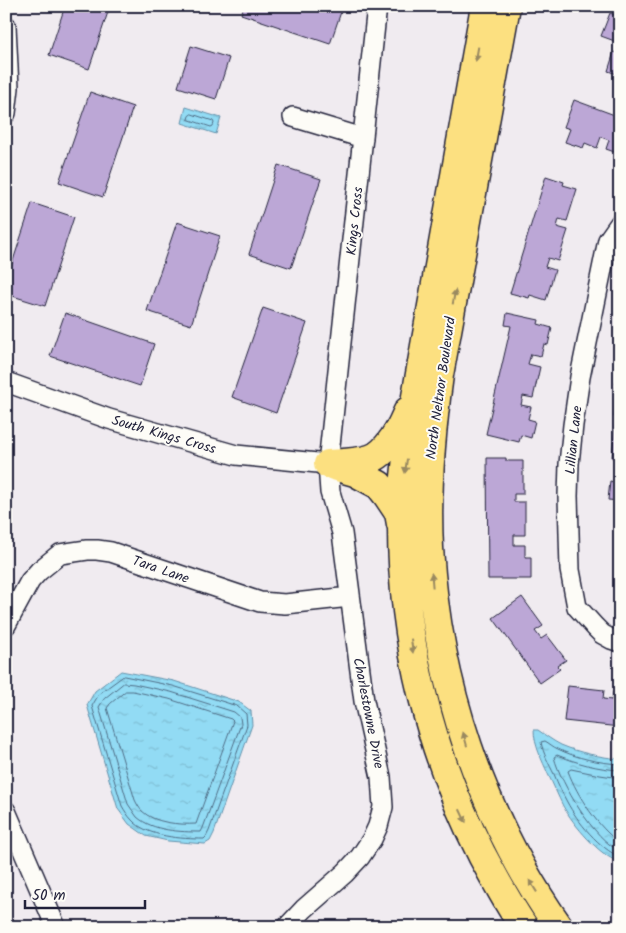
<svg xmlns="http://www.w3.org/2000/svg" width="626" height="933" font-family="Kalam,sans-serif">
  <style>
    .water { fill: url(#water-ripples); stroke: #6591aa }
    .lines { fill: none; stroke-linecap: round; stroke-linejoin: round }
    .shore { stroke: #4f6c85; stroke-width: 1 }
    .building { fill: #bca7d6; stroke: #22223b }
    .minor-casing { stroke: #22223b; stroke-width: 22 }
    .primary-casing { stroke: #22223b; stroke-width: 31 }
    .minor { stroke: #fdfcf7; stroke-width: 19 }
    .primary { stroke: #fce080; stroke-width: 28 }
    .oneway { fill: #9a8a61 }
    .labels { text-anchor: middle; stroke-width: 4; stroke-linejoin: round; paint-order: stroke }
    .street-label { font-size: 14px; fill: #22223b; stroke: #fdfcf7 }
  </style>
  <defs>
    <pattern id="water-ripples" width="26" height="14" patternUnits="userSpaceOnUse" patternTransform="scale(1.25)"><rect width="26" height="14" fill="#92dbf4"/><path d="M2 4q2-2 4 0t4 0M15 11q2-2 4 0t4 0" fill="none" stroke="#7ebcd2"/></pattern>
  </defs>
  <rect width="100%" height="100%" fill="#f0ebf0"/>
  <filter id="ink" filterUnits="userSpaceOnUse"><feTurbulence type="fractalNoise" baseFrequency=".02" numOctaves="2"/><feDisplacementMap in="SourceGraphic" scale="10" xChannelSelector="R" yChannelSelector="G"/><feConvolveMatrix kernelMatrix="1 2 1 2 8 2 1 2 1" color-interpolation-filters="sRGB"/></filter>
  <g filter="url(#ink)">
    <path class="water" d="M186 107 221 118 216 134 182 123Z
      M121 671 174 681 239 702 251 711 252 725 214 833 210 841 205 844 168 841 146 836 129 824 118 809 87 705 95 691Z
      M534 730H538C545 735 553 741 561 745 580 753 600 757 620 759V862C600 857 573 824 563 806 558 796 553 784 548 774 542 760 534 745 534 730Z"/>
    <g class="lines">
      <path class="shore" d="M192 114 213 121 214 123 213 126 211 127 190 120 188 119 189 116Z
        M124 676 173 686 237 706 246 714 247 725 209 831 206 837 204 839C182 839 147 837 132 820 128 816 125 811 122 806L92 706 99 694Z
        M124 683 134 684 171 692 234 712 240 717 241 724 203 828 201 832C180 832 153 831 137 817 134 813 131 808 128 804L99 707 104 699Z
        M126 691H133L169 699 231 719 233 721 196 824C179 825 154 823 142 811 139 808 137 804 135 800L107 708 110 704Z
        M620 764C600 763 576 758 558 749 553 747 549 743 545 741L541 742C543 753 549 764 554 774 558 784 562 793 567 802 577 821 600 849 620 857
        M620 770C598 769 577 763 557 755L554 757C561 784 594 840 620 851
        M620 778 600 775 571 769 568 771C577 795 598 828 620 843"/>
    </g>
    <path class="building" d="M65 6H110L89 69 49 55Z
      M244 6H343L330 44 241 14Z
      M610 13 620 17V43L601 36Z
      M191 46 229 58 216 99 178 87Z
      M614 52 620 54V75L608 71Z
      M90 92 133 107 103 197 59 182Z
      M574 100 620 117V154L606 149 609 140 601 137 597 148 585 143 583 148 565 142 570 129 564 127Z
      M278 165 321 179 291 268 249 254Z
      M546 176 564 182 563 185 577 189 567 221 559 219 557 227 568 230 558 261 548 258 545 267 555 270 546 300 530 295 529 298 510 293Z
      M32 203 74 217 45 306 6 294V282Z
      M177 222 220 236 191 325 147 311Z
      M263 308 307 323 276 413 232 397Z
      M65 313 154 344 140 386 50 356Z
      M507 313 539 320 538 324 552 328 548 345 544 344 541 356 531 354 528 364 540 367 533 398 523 396 521 405 531 407 528 419 535 421 531 438 521 435 519 442 486 434 511 326 505 325Z
      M616 382H620V418L614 417Z
      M615 425 620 426V458H612Z
      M487 458H506V461H523V494H514V502H525V535H514V545H525V557H531V579H488Z
      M615 466H620V501L608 500 610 481 614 482Z
      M522 597 543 626 535 631 541 639 547 635 566 660 557 666 560 669 540 683 493 618Z
      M568 686 604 690 603 699 612 700 613 692H620V727L564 721Z"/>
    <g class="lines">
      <defs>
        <path id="minor" d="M6 26 9 88 6 113
          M293 117 363 138
          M620 223 608 240 580 377 573 425 569 464 568 496 570 570 577 607 595 627 602 634 611 639 620 642
          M6 382 109 419 236 455 328 464
          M6 625 30 581 39 571 60 554 87 550H97L111 552 260 602 285 604 350 597
          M6 811 56 927
          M287 927 304 909 345 873 360 857 372 839 378 826 383 807 381 777 364 701 342 533 330 492 328 464 377 6"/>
        <path id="primary" d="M485 6 411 425C407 459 402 492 402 527 402 641 430 753 482 855 495 879 508 904 524 927
          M506 6 439 375C431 432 426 490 429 548 437 683 481 816 559 927
          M328 464C341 463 357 463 370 459 387 454 402 426 408 411
          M334 466 355 472 379 485 387 495 399 513 401 524"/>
      </defs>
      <use href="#minor" class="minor-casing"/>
      <use href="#primary" class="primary-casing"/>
      <use href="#minor" class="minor"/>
      <use href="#primary" class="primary"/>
    </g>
    <defs><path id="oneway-solid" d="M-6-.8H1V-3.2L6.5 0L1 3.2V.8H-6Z" transform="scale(1.25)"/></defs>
    <g class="oneway">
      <use href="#oneway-solid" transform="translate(477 54) rotate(100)"/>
      <use href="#oneway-solid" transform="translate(454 297) rotate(-80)"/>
      <use href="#oneway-solid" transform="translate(406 466) rotate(98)"/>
      <use href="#oneway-solid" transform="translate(432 580) rotate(-95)"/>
      <use href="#oneway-solid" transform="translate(412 646) rotate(82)"/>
      <use href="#oneway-solid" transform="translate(465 739) rotate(-106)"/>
      <use href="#oneway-solid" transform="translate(463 816) rotate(65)"/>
      <use href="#oneway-solid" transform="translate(533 886) rotate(-122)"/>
    </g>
  </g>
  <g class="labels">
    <g class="street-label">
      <text transform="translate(354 221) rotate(-84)" y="5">Kings Cross</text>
      <text transform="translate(440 388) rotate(-82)" y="5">North Neltnor Boulevard</text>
      <text transform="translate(164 434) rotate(16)" y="5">South Kings Cross</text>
      <text transform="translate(573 440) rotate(-84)" y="5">Lillian Lane</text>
      <text transform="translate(161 569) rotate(19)" y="5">Tara Lane</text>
      <text transform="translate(369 713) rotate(79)" y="5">Charlestowne Drive</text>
    </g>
  </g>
  <rect width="626" height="933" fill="none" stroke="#fdfcf7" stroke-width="25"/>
  <rect x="12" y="12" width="601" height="908" fill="none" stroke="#22223b" stroke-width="2" filter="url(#ink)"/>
  <path d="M25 900v8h120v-8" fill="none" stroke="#22223b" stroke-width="2.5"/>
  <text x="32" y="900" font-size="15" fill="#22223b" stroke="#fdfcf7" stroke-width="4" paint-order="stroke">50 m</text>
</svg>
